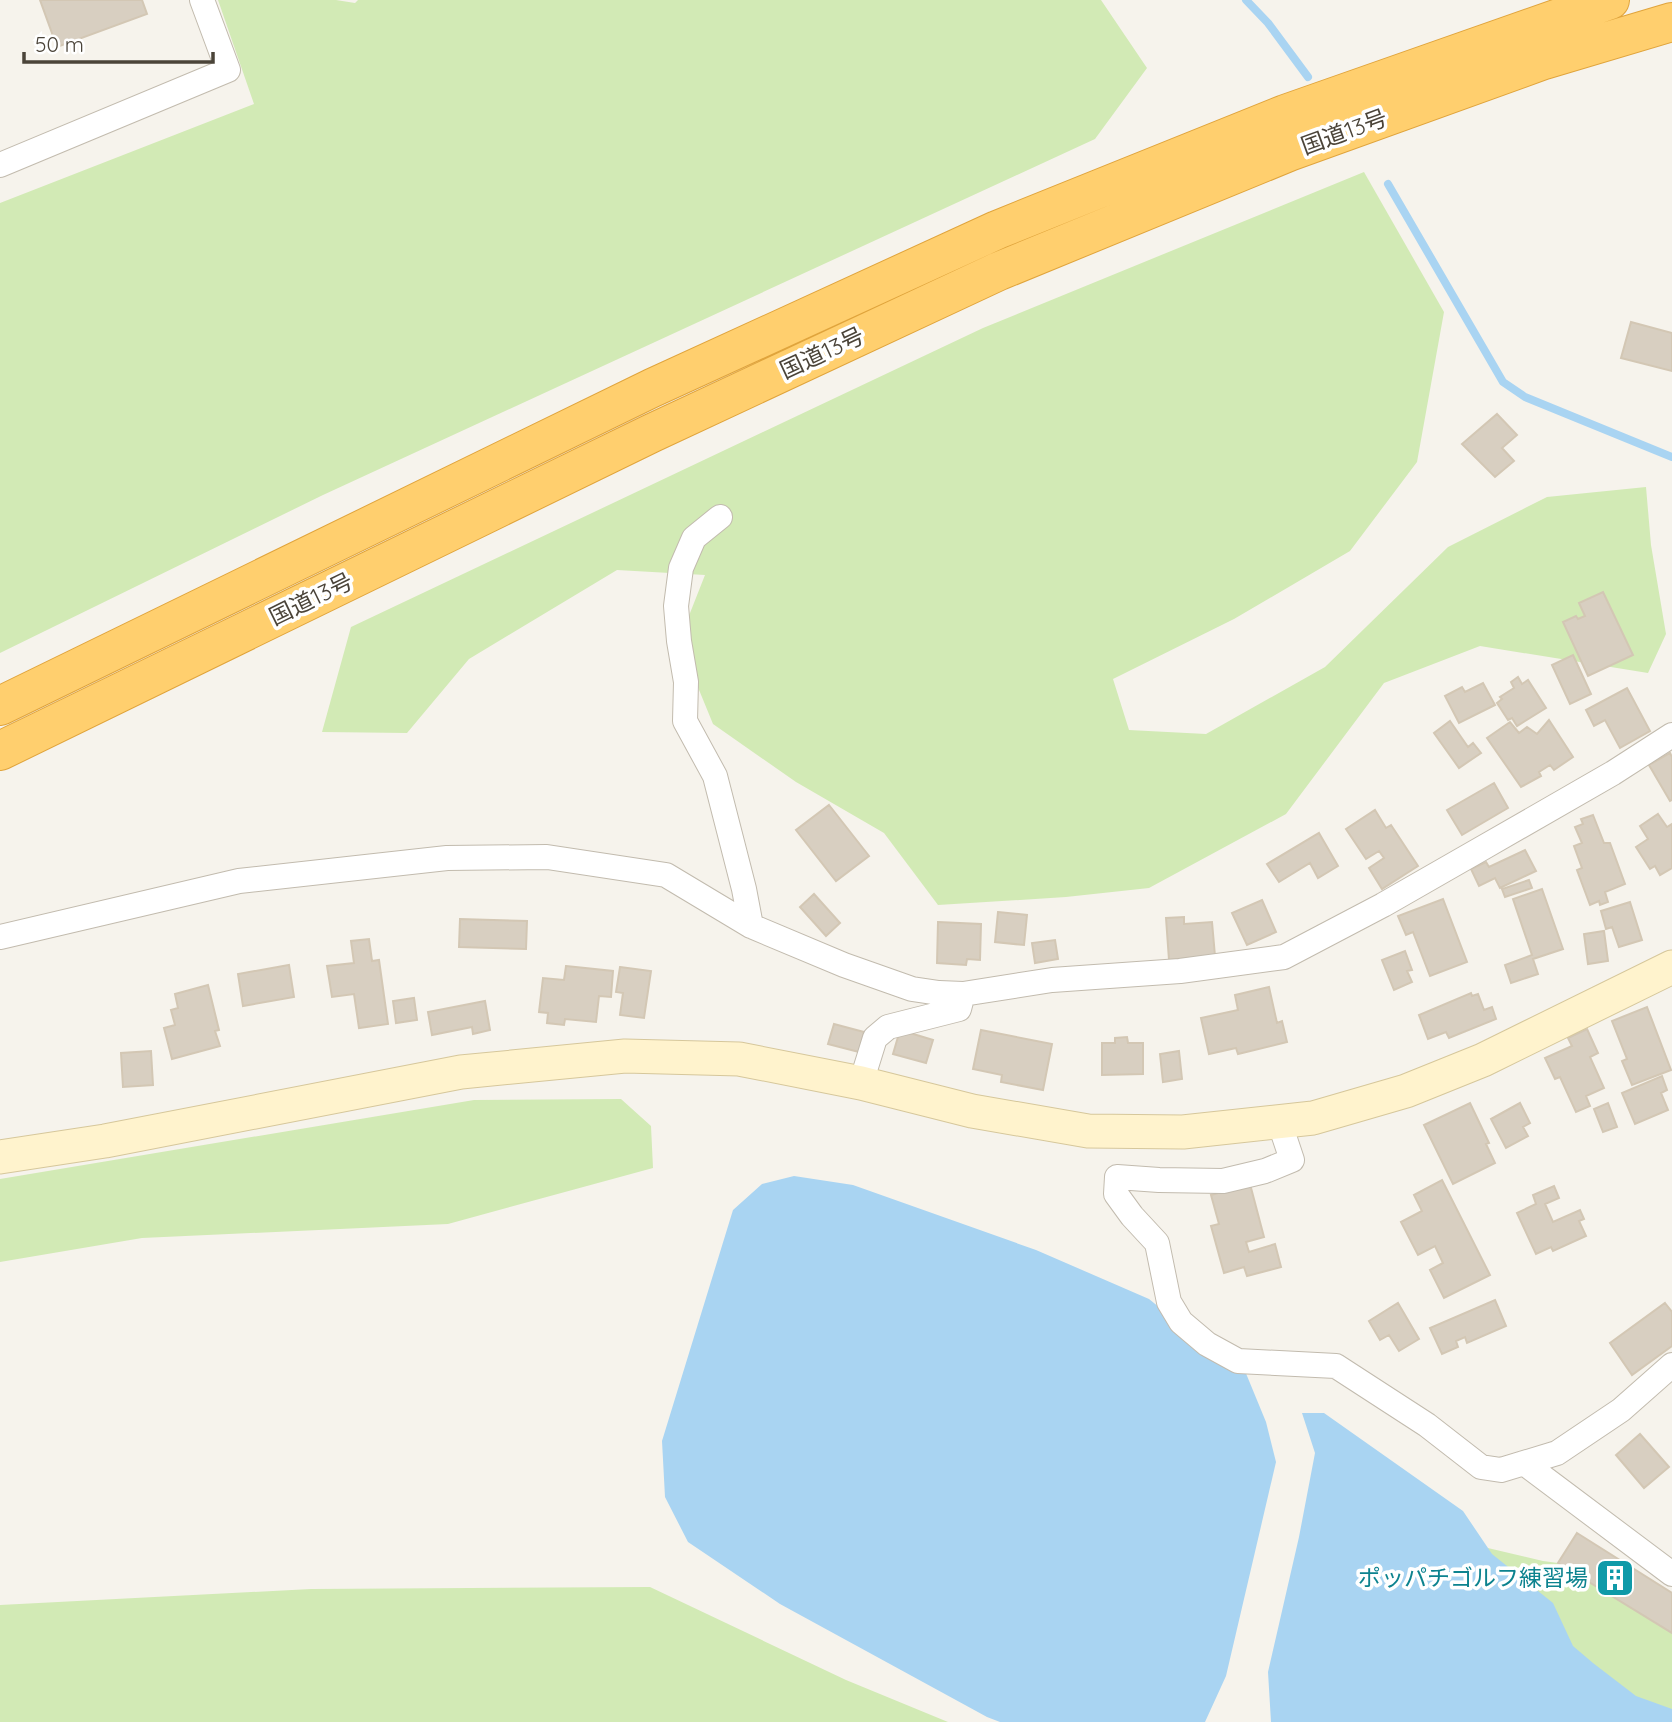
<svg xmlns="http://www.w3.org/2000/svg" width="1672" height="1722" font-family="Quicksand,'Noto Sans JP',sans-serif">
  <style>
    .green { fill: #d2eab5 }
    .water { fill: #a9d4f2 }
    .lines { fill: none; stroke-linecap: round; stroke-linejoin: round }
    .stream { stroke: #a9d4f2; stroke-width: 8 }
    .building { fill: #d8cfc1; stroke: #d3c7b4; stroke-width: 2 }
    .street-casing { stroke: #c2bbae; stroke-width: 26 }
    .secondary-casing { stroke: #d6c79b; stroke-width: 35 }
    .highway-casing { stroke: #e0a43c; stroke-width: 40 }
    .street { stroke: #fff; stroke-width: 24 }
    .secondary { stroke: #fff3cd; stroke-width: 33 }
    .highway { stroke: #ffcf6e; stroke-width: 38 }
    .labels { text-anchor: middle; stroke-width: 7; stroke-linejoin: round; paint-order: stroke }
    .street-label { font-size: 23px; fill: #4b4439; stroke: #fff }
    .culture-label { font-size: 23px; fill: #0d838f; stroke: #fff; text-anchor: end }
  </style>
  <rect width="100%" height="100%" fill="#f6f3ec"/>
  <path class="green" d="M218 0H336L355 3 358 0H1101L1147 68 1095 139 323 495 0 653V203L254 104Z
    M1364 172 1444 312 1417 462 1350 551 1234 619 1113 679 1129 730 1206 734 1325 667 1448 547 1547 497 1646 487 1651 545 1666 634 1648 673 1480 646 1384 683 1286 814 1149 888 1066 897 938 905 884 833 796 782 713 724 679 641 705 575 617 570 469 659 407 733 322 732 351 627 983 328Z
    M621 1099 651 1126 653 1168 448 1224 142 1238 0 1262V1179L474 1100Z
    M1437 1536 1543 1561 1558 1563 1672 1633V1722H1310Z
    M650 1587 846 1680 948 1722H0V1605L311 1589Z"/>
  <path class="water" d="M794 1176 853 1185 1036 1250 1149 1299 1196 1337 1245 1371 1266 1422 1276 1462 1226 1676 1205 1722H1000L987 1717 780 1604 688 1542 665 1497 662 1441 733 1210 762 1184Z
    M1302 1413H1324L1463 1511 1492 1554 1553 1603 1573 1646 1593 1663 1636 1696 1672 1709V1722H1271L1268 1672 1299 1537 1315 1453Z"/>
  <g class="lines">
    <path class="stream" d="M1246 0 1268 23 1308 77
      M1388 184 1503 382 1525 397 1672 457"/>
  </g>
  <path class="building" d="M40 0H142L147 14 57 47Z
    M1631 322 1672 333V371L1621 358Z
    M1497 414 1517 435 1502 448 1514 461 1495 477 1462 444Z
    M1603 592 1633 655 1588 676 1563 622 1576 616 1578 619 1585 616 1579 603Z
    M1573 655 1591 694 1570 704 1552 665Z
    M1518 677 1522 684 1528 680 1546 708 1517 726 1512 718 1508 720 1497 703 1502 699 1500 697 1514 688 1511 682Z
    M1483 683 1495 705 1459 723 1445 696 1462 687 1465 692Z
    M1627 688 1650 731 1620 748 1605 720 1594 726 1586 710Z
    M1549 720 1573 757 1554 770 1550 765 1539 772 1541 776 1521 787 1487 738 1510 722 1519 733 1527 727 1537 734Z
    M1450 721 1468 747 1473 743 1481 753 1459 768 1434 733Z
    M1670 753 1672 757V800L1670 801 1649 765Z
    M1494 783 1508 808 1462 835 1447 810Z
    M829 805 869 856 836 881 796 830Z
    M1375 810 1386 828 1391 825 1418 866 1382 889 1369 868 1384 858 1379 851 1366 859 1346 829Z
    M1658 814 1667 827 1672 824V868L1660 875 1655 866 1650 869 1636 847 1648 839 1640 826Z
    M1593 815 1604 843H1610L1625 884 1605 892 1608 902 1600 905 1599 901 1590 905 1577 870 1582 868 1574 846 1582 843 1575 827 1583 824 1581 819Z
    M1319 833 1338 866 1318 878 1310 863 1279 882 1267 864Z
    M1525 850 1536 871 1500 888 1495 878 1479 886 1471 869 1486 862 1489 867Z
    M1529 880 1532 888 1505 897 1502 889Z
    M1542 889 1563 949 1533 959 1538 974 1511 983 1505 965 1532 955 1513 899Z
    M814 894 840 923 826 936 800 907Z
    M1443 899 1467 962 1430 976 1413 932 1406 935 1398 916Z
    M1262 900 1276 932 1247 945 1232 913Z
    M1630 902 1642 940 1619 947 1612 927 1606 929 1601 911Z
    M998 912 1027 915 1024 945 995 942Z
    M1184 917V924L1212 922 1215 956 1169 960 1166 918Z
    M460 919 527 921 526 949 459 947Z
    M938 922 981 924 980 960 967 959 966 965 937 963Z
    M1604 931 1608 961 1588 964 1584 934Z
    M369 939 372 961 379 960 388 1024 359 1028 354 994 332 997 327 966 354 963 351 941Z
    M1055 940 1058 959 1035 963 1032 943Z
    M1405 951 1412 970 1407 971 1412 982 1394 990 1382 960Z
    M289 965 294 997 243 1006 238 974Z
    M566 966 613 971 611 997 599 996 596 1022 565 1019 564 1025 547 1023 548 1013 539 1012 543 978 564 980Z
    M620 967 651 971 644 1018 620 1015 623 993 616 992Z
    M208 985 219 1030 215 1031 220 1046 172 1059 164 1028 175 1025 171 1010 178 1008 175 994Z
    M1269 987 1277 1023 1282 1021 1287 1042 1238 1054 1236 1048 1209 1054 1201 1018 1238 1010 1235 995Z
    M1471 993 1472 996 1478 994 1484 1010 1492 1007 1496 1019 1449 1038 1446 1032 1428 1039 1419 1015Z
    M414 998 417 1020 396 1023 393 1001Z
    M485 1001 490 1030 473 1034 472 1027 432 1035 428 1012Z
    M1647 1007 1671 1070 1632 1085 1622 1061 1627 1059 1612 1021Z
    M834 1024 864 1032 859 1052 828 1044Z
    M1587 1029 1598 1053 1590 1057 1604 1088 1586 1096 1590 1106 1576 1112 1560 1077 1555 1079 1545 1058 1572 1046 1568 1038Z
    M900 1030 933 1040 926 1063 893 1054Z
    M981 1030 1052 1044 1043 1090 1001 1082 1002 1075 973 1069Z
    M1127 1037 1128 1043H1143V1074L1102 1075V1043H1115V1038Z
    M151 1051 153 1085 123 1087 121 1053Z
    M1179 1051 1182 1079 1163 1082 1160 1054Z
    M1662 1076 1667 1090 1661 1093 1668 1110 1635 1124 1622 1093Z
    M1470 1103 1489 1143 1486 1144 1495 1163 1453 1184 1424 1125Z
    M1520 1103 1530 1123 1523 1127 1528 1136 1506 1148 1491 1119Z
    M1608 1103 1617 1127 1603 1132 1594 1109Z
    M1442 1180 1490 1275 1444 1298 1430 1270 1443 1263 1435 1246 1418 1255 1401 1222 1422 1211 1414 1195Z
    M1250 1184 1264 1237 1246 1242 1249 1252 1275 1244 1281 1267 1247 1276 1244 1267 1224 1273 1211 1226 1219 1224 1211 1195Z
    M1554 1186 1559 1198 1545 1204 1553 1222 1580 1210 1584 1219 1579 1221 1586 1236 1553 1251 1551 1247 1536 1254 1517 1213 1536 1204 1533 1195Z
    M1495 1300 1506 1326 1467 1343 1465 1337 1456 1341 1458 1347 1442 1354 1430 1328Z
    M1398 1303 1419 1339 1399 1351 1389 1335 1380 1340 1369 1321Z
    M1665 1303 1672 1312V1346L1632 1375 1610 1343Z
    M1640 1434 1669 1467 1644 1488 1616 1455Z
    M1577 1533 1672 1593V1633L1558 1563Z"/>
  <g class="lines">
    <defs>
      <path id="street" d="M0 165 228 70 202 0
        M720 517 694 538 681 568 676 606 679 641 686 682 685 721 715 776 744 889 751 926
        M0 937 239 881 447 858 547 857 666 875 751 926 844 965 912 989 939 993 963 994 1052 980 1180 971 1284 957 1383 905 1479 850 1613 773 1672 735
        M861 1083 875 1038 888 1027 959 1009 963 994
        M1279 1121 1292 1160 1265 1171 1223 1181 1159 1180 1117 1177 1116 1194 1132 1216 1157 1243 1169 1302 1181 1322 1207 1344 1238 1361 1336 1366 1427 1425 1481 1467 1501 1470 1557 1453 1621 1410 1672 1365
        M1524 1463 1672 1574"/>
      <path id="secondary" d="M0 1157 105 1141 461 1072 625 1056 739 1059 861 1083 972 1111 1088 1131 1183 1132 1313 1118 1406 1091 1483 1060 1672 967"/>
      <path id="highway" d="M0 706 652 388 997 230 1285 114 1610 0
        M0 751 652 433 999 271 1289 152 1544 60 1672 22"/>
    </defs>
    <use href="#street" class="street-casing"/>
    <use href="#secondary" class="secondary-casing"/>
    <use href="#highway" class="highway-casing"/>
    <use href="#street" class="street"/>
    <use href="#secondary" class="secondary"/>
    <use href="#highway" class="highway"/>
  </g>
  <defs>
    <symbol id="building-square" viewBox="-11 -11 22 22"><rect x="-9" y="-9" width="18" height="18" rx="4" fill="#0f9aa8" stroke="#fff"/><path d="M-4-6H4V6H1V3H-1V6H-4ZM-2.5-4.3h1.7v1.8h-1.7ZM.8-4.3h1.7v1.8H.8ZM-2.5-1h1.7V.8h-1.7ZM.8-1h1.7V.8H.8Z" fill="#fff"/></symbol>
  </defs>
  <g fill-rule="evenodd">
    <use href="#building-square" x="1593" y="1556" width="44" height="44"/>
  </g>
  <g class="labels">
    <g class="street-label">
      <text transform="translate(1344 132) rotate(-20)" y="8">国道13号</text>
      <text transform="translate(822 353) rotate(-25)" y="8">国道13号</text>
      <text transform="translate(311 599) rotate(-26)" y="8">国道13号</text>
    </g>
    <g class="culture-label">
      <text x="1588" y="1586">ポッパチゴルフ練習場</text>
    </g>
  </g>
  <path d="M24 52v10h189v-10" fill="none" stroke="#4b4439" stroke-width="3.5"/>
  <text x="35" y="52" font-size="21" fill="#4b4439" stroke="#ffffff" stroke-width="5" paint-order="stroke">50 m</text>
</svg>
